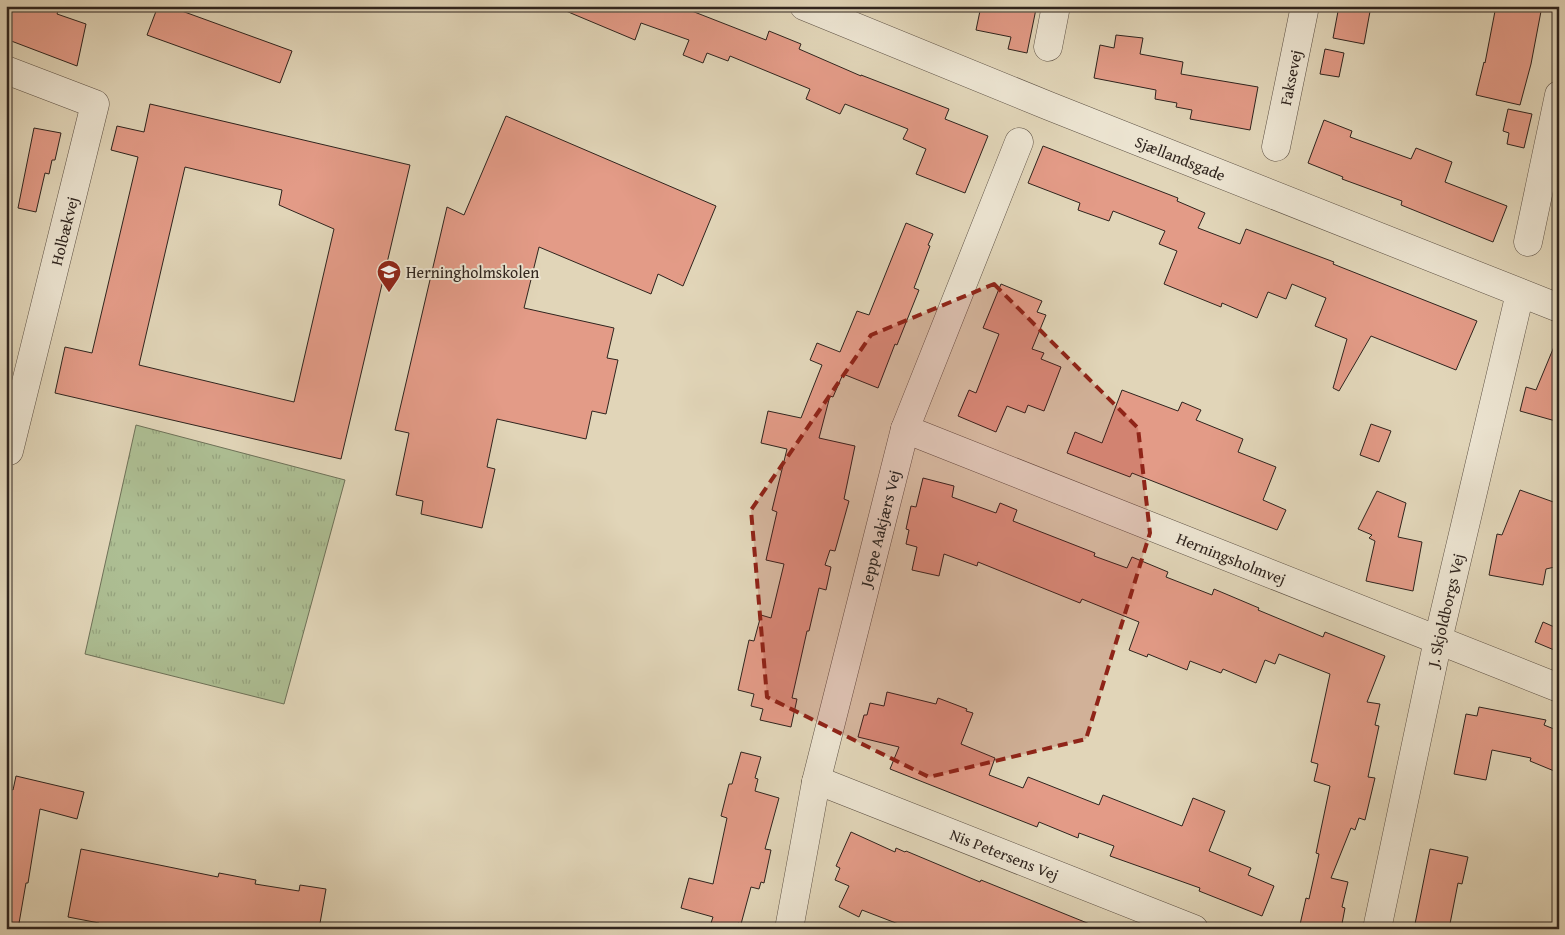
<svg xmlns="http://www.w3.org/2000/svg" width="1565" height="935" font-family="'Gentium Book Plus',serif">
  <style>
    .park { fill: url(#park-tufts); stroke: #6e7158 }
    .building { fill: #e39b87; stroke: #2f241e; fill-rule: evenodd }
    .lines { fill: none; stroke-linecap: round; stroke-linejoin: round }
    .minor-casing { stroke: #5c5044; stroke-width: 29 }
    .minor { stroke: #ece4d1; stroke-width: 28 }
    .marked { fill: #8f2418; fill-opacity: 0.2; stroke: #8f2418; stroke-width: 4; stroke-dasharray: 10 6; stroke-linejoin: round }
    .labels { text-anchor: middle; stroke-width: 4; stroke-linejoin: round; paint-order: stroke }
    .street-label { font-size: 16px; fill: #2f241e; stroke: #ece4d1 }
    .poi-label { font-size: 16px; fill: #2f241e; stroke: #ece4d1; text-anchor: start }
  </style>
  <defs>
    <pattern id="park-tufts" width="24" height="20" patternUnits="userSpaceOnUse" patternTransform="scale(1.25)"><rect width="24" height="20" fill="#adbe93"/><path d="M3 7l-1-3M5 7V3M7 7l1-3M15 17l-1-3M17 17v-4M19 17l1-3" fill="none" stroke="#95a37e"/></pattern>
  </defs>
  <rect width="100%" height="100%" fill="#e1d5b8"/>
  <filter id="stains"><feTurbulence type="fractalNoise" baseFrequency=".004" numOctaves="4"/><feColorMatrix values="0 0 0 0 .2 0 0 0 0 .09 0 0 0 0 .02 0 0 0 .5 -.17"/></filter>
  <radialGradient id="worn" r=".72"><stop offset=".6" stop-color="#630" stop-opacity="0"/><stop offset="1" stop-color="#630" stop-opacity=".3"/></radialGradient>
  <path class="park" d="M136 425 345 480 284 704 85 654Z"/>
  <path class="building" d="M6 6H60L57 14 86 24 77 66 6 39Z
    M158 6H168L292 51 280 83 147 35Z
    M554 6H679L766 40 769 31 801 44 799 49 861 76V75L949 109 945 119 988 136 965 193 916 174 926 149 903 139 908 129 845 104 840 114 806 99 810 89 730 56 728 61 707 53 703 63 683 55 689 40 641 23 635 40Z
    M981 6H1023L1036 9 1027 53 1008 49 1011 37 976 30Z
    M1339 6H1371L1364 44 1333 38Z
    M1496 6H1542L1531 64 1520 105 1476 95 1484 62 1485 63Z
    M1116 35 1143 38 1140 54 1183 62 1181 74 1258 87 1250 130 1190 119 1192 110 1176 107 1177 103 1155 99 1156 90 1094 78 1100 45 1114 48Z
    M1325 49 1344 53 1339 77 1320 74Z
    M150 104 410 165 341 459 55 393 65 347 92 353 138 157 111 150 117 126 144 132ZM185 167 282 190 279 205 334 229 294 402 139 365Z
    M1508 109 1532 114 1524 148 1507 144 1509 133 1503 131Z
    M506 116 716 206 683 286 658 274 651 294 539 247 524 308 614 328 607 358 618 360 606 414 592 411 586 439 497 419 487 467 495 469 482 528 421 514 423 501 396 495 409 433 395 430 447 207 464 215Z
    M1324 120 1352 131 1350 137 1411 159 1416 148 1452 162 1445 182 1507 206 1493 242 1401 205 1402 201 1342 179 1343 177 1308 163Z
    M34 128 61 133 55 160H52L49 174 45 173 36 212 18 208Z
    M1043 146 1178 198 1177 201 1205 213 1198 228 1240 244 1246 229 1334 262 1333 264 1477 321 1456 370 1371 336 1339 391 1333 388 1347 339 1315 326 1326 298 1292 284 1286 299 1268 292 1257 318 1222 303 1221 307 1164 284 1177 251 1159 244 1165 231 1113 211 1109 221 1078 210 1080 203 1028 183Z
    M906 223 933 234 928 245 930 246 914 288 919 290 897 345 895 344 878 388 843 374 833 397 830 396 819 438 855 446 844 499 849 501 835 551 830 550 825 565 831 567 826 590 819 588 809 631H807L792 698 797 699 791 727 760 720 763 709 751 706 754 694 738 690 749 640 754 641 761 615 771 618 784 564 766 560 777 512 772 510 787 449 761 443 768 411 801 418 822 365 810 360 817 343 840 352 857 311 869 315Z
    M1001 284 1042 301 1037 312 1046 315 1032 349 1044 353 1041 359 1061 367 1044 411 1028 405 1025 413 1007 406 996 432 958 416 969 390 976 393 999 334 983 328Z
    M1558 337H1559V422L1520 411 1526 387 1536 390Z
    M1122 390 1178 411 1182 402 1201 410 1196 420 1243 439 1238 452 1276 467 1263 500 1286 510 1277 530 1132 473 1130 477 1067 453 1075 432 1102 443Z
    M1371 424 1391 431 1379 462 1360 455Z
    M923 478 954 486 952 497 996 513 1000 503 1017 510 1013 521 1095 553 1094 556 1127 568 1132 557 1168 572 1166 577 1212 595 1214 589 1259 608 1258 610 1323 637 1325 632 1385 656 1367 702 1380 704 1375 725 1379 726 1368 777 1375 778 1365 820 1359 818 1355 830 1351 828 1331 878 1348 882 1342 907 1345 908 1341 929H1299L1306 898 1309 899 1319 854 1316 853 1330 786 1314 781 1318 764 1311 762 1330 674 1279 654 1275 664 1265 660 1256 683 1223 669 1221 673 1190 661 1187 670 1148 654 1147 657 1129 650 1139 622 1082 599 1080 603 978 562 977 566 944 554 939 576 912 570 917 547 906 544 909 530 906 529 911 506 916 507Z
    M1520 490 1559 504V566L1546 569 1543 585 1489 575 1497 534 1502 535Z
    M1377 491 1406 503 1398 537 1422 542 1413 591 1366 581 1375 541 1369 538 1372 535 1358 529Z
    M1543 622 1559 629V652L1535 642Z
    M887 692 936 704 938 698 967 709 966 711 973 713 961 744 995 758 989 775 1023 788 1028 777 1099 805 1103 795 1182 826 1193 798 1225 811 1209 851 1251 868 1248 875 1274 886 1262 916 1199 891 1200 888 1110 856 1114 846 1079 833 1078 838 1039 822 1037 827 890 769 899 747 858 737 864 715H867L870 703 884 706Z
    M1479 707 1546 720 1544 725 1559 731V773L1530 761 1531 758 1492 750 1486 780 1454 774 1466 714 1477 716Z
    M741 752 761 757 755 778 758 779 755 791 779 798 765 849 771 850 764 883 761 882 759 889 751 887 741 924 738 923 737 929H709L713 917 681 908 689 878 713 884 727 818 721 816 729 784H732Z
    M16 776 84 792 77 819 40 809 28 883H26L18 929H6V788L13 790Z
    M851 832 895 852 896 848 905 852 906 851 980 882 981 880 1102 929H899L901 925 862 910 859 917 839 907 849 886 835 880 840 868 836 866Z
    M81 849 218 877 219 873 256 880 255 884 299 891 300 885 326 889 319 929H98L99 923 68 917Z
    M1430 849 1468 857 1462 884 1458 883 1449 929H1414Z"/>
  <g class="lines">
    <defs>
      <g id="minor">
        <path id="s1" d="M804 6 1049 106 1559 308"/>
        <path d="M1048 47 1056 6"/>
        <path d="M6 70 95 104 9 451 6 450"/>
        <path id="s2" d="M1276 147 1305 6"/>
        <path d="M1528 242 1559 95"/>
        <path id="s3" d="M905 429 1559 688"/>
        <path id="s4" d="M816 782 829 785 1194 929"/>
        <path id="s5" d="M789 929 816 782 905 429 1019 142"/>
        <path id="s6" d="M1377 929 1438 640 1520 293"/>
      </g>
    </defs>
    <use href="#minor" class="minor-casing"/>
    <use href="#minor" class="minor"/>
  </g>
  <path class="marked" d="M994 284 1138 428 1150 533 1086 739 929 777 767 697 751 510 871 335Z"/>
  <defs>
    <symbol id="school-pin" viewBox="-11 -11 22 30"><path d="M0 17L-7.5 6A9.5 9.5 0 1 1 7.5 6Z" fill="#8f2418" stroke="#ece4d1"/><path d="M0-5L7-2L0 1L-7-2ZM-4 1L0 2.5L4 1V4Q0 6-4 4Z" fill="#fff"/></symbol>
  </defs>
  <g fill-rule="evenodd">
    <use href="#school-pin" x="375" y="258" width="28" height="38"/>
  </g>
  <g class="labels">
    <g class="street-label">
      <text dy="6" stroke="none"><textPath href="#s2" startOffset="71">Faksevej</textPath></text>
      <text dy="6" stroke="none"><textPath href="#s1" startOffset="406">Sjællandsgade</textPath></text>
      <text transform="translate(64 231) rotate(-76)" y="6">Holbækvej</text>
      <text dy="6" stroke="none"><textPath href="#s5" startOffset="411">Jeppe Aakjærs Vej</textPath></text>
      <text dy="6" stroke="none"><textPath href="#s3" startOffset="351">Herningsholmvej</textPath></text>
      <text dy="6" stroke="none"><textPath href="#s6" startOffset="326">J. Skjoldborgs Vej</textPath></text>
      <text dy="6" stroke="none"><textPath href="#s4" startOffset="202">Nis Petersens Vej</textPath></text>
    </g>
    <g class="poi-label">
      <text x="406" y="278">Herningholmskolen</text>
    </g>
  </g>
  <rect width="1565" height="935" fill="none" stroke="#e1d5b8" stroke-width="25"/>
  <rect x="8" y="8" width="1550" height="920" fill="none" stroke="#2f241e" stroke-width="2.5"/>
  <rect x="12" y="12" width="1540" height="910" fill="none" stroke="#2f241e"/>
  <rect width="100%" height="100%" filter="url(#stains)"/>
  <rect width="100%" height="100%" fill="url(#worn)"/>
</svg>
